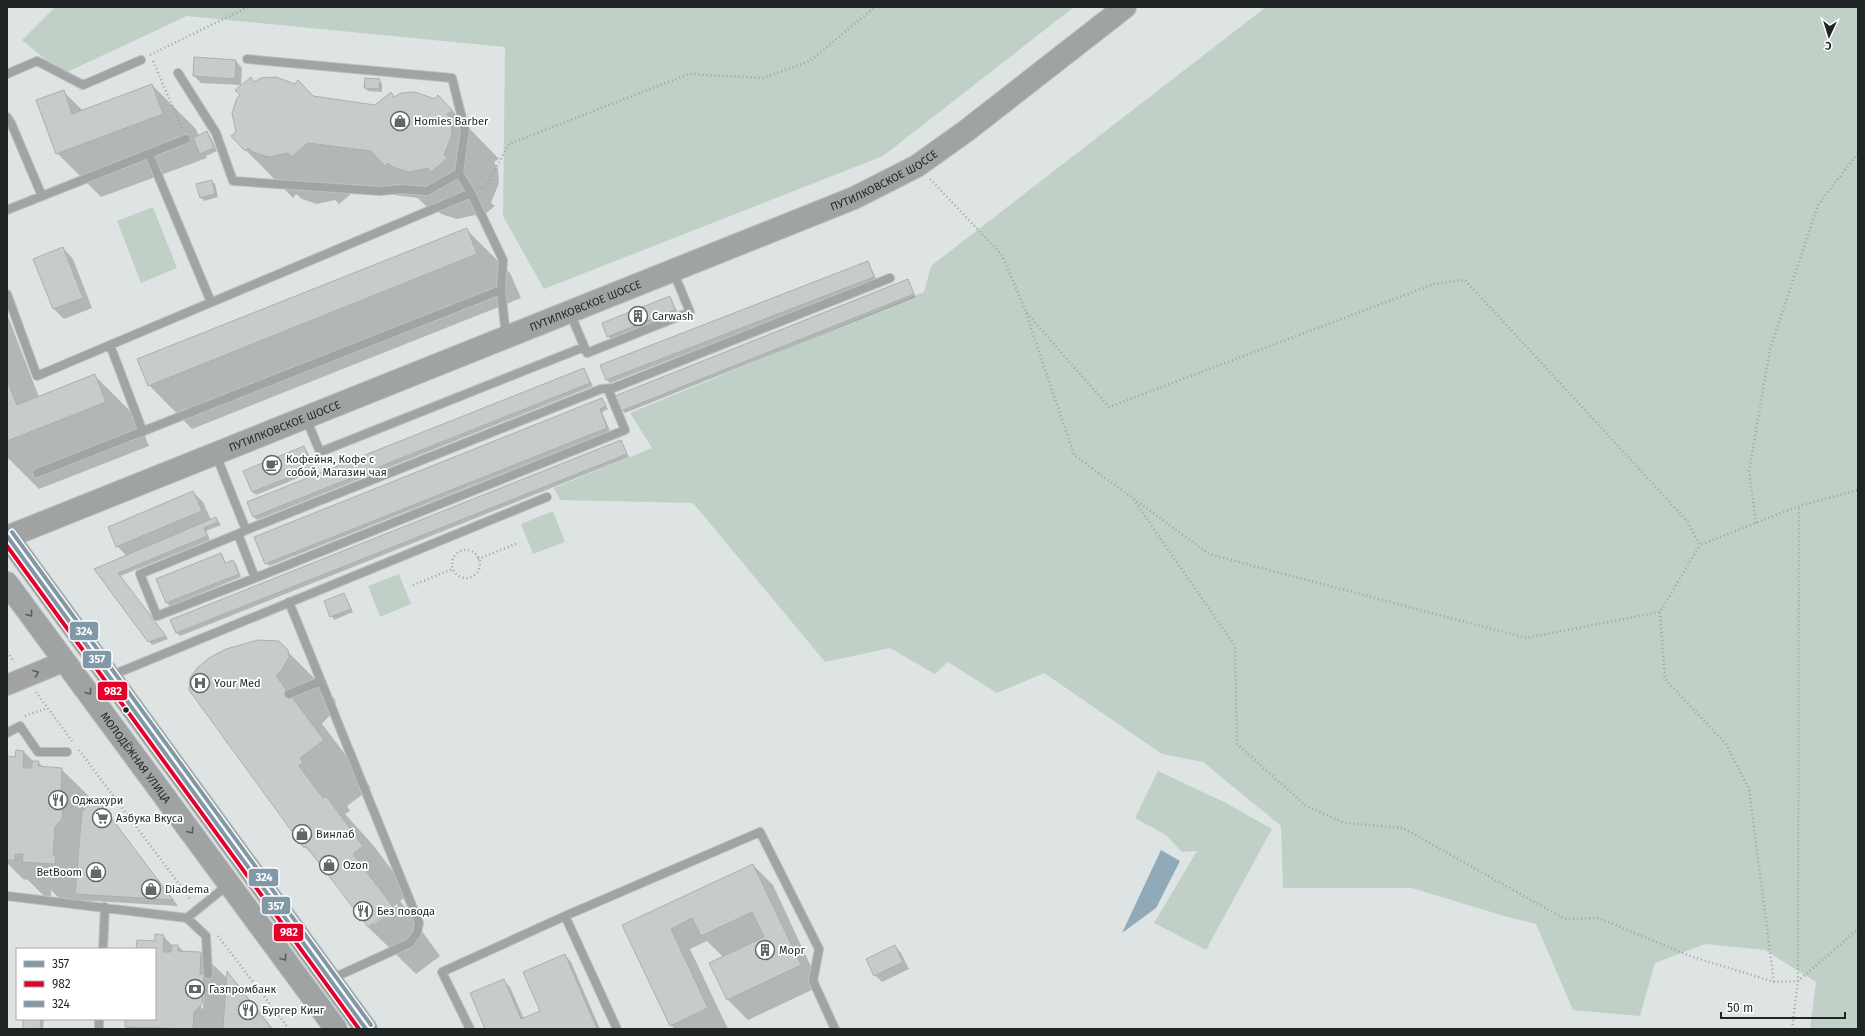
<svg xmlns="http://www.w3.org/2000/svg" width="1865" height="1036" font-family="'Fira Sans',sans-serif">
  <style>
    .green { fill: #c0d0c6 }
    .water { fill: #90aab9 }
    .shadow { fill: #0003; fill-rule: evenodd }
    .building { fill: #c7cccb; stroke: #aaafaf }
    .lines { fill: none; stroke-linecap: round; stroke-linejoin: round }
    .service-casing { stroke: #bcc1c1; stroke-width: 10 }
    .tertiary-casing { stroke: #bcc1c1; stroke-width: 22 }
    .secondary-casing { stroke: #bcc1c1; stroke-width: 24 }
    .path { stroke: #9fa3a3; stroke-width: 2.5; stroke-dasharray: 1 3; stroke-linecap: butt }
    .service { stroke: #a1a3a4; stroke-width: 8 }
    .tertiary { stroke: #a1a3a4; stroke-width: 20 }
    .secondary { stroke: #a0a3a3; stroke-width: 22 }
    .bus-1-casing { stroke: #fff; stroke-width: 7 }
    .bus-2-casing { stroke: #fff; stroke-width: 7 }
    .bus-3-casing { stroke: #fff; stroke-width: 7 }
    .bus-1 { stroke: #8198a7; stroke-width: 4 }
    .bus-2 { stroke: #e4002b; stroke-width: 4 }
    .bus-3 { stroke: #8198a7; stroke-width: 4 }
    .oneway { stroke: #595d5d }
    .oneway2 { stroke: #5a5d5e }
    .bus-dot { fill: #1f2424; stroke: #fff; stroke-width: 1.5 }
    .labels { text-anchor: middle; stroke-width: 3.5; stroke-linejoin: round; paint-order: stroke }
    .poi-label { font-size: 11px; fill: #1f2424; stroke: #fff; text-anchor: start }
    .street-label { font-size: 11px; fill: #1f2424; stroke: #fff }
    .line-badge { stroke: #fff; stroke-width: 1.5 }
    .badge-label { font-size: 11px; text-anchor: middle; font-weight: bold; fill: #fff }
  </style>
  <rect width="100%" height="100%" fill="#dee4e4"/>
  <path class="green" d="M55 7H1074L883 156 544 289 503 216 505 47 187 16 63 74 22 40Z
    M1266 7H1858V1029H1810L1816 982 1765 950 1705 944 1655 963 1640 1016 1573 1010 1536 924 1504 916 1412 888H1283L1281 826 1203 762 1162 754 1044 673 997 693 948 662 935 674 890 648 825 662 693 503 560 500 554 488 652 448 630 413 924 292 931 266Z
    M153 207 177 268 141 283 117 221Z
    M553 511 565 542 533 554 521 524Z
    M399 574 411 604 380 617 368 586Z
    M1158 771 1226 803 1272 829 1206 950 1154 923 1197 851 1182 852 1166 835 1135 818Z"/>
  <path class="water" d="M1161 850 1180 861 1156 908 1122 933Z"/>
  <path class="shadow" d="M236 61 242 68 241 85 201 83 194 76Z
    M251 79 255 83 314 97 375 106 391 94 395 98 435 101 438 96 499 159 494 162 498 169 499 183 491 203 495 206 479 219 475 215 457 219 441 214 436 209 433 213 418 198 356 190 339 204 335 200 317 204 302 199 296 194 293 198 232 136 237 132Z
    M379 80 382 84V92L368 91 365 88Z
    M152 85 196 129 199 136 207 133 210 136 217 151 206 156 207 158 101 197 57 153 63 91 83 111Z
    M211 181 215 184 218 197 204 201 201 197Z
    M466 229 510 273 521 298 192 429 149 385Z
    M63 248 73 259 92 308 64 319 53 308Z
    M868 262 877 280 610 383 607 380 602 366Z
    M907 280 916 297 625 413 622 410Z
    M670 297 678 313 611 339 608 336Z
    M7 314 39 397 94 375 138 419 149 446 39 489 7 457Z
    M584 369 593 386 257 520 254 517 248 503Z
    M602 399 608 409 602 412 610 431 269 566 266 563Z
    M621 442 629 457 180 636 177 633 172 620Z
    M304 447 307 451 315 471 256 495 253 492 245 471Z
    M193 492 203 502 211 520 216 518 221 525 206 531 210 540 120 576 168 639 152 645 96 569 127 556 117 546Z
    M221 554 226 563 233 561 236 564 241 577 170 606 167 603Z
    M344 594 353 612 334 620 325 602Z
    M278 642 335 699 336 705 330 715 322 724 371 788 347 806 350 811 345 814 373 845 410 894 400 901 440 956 416 974 368 927 320 862 305 847 190 690ZM397 904 398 906 374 924V921Z
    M24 752 34 762H38L44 768 61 769 95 802 97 800 178 906 60 899 51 890V896H44L28 880 23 879 7 863V757L16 758Z
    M753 865 773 885 820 986 748 1020 727 999 723 957 707 941 690 949 728 1029H675L671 1025 624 926Z
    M163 936 173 946H178L184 952 201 953 228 979V973L273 1029H128L126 1027V1019H155V949H137L156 942ZM202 988H204L203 1009 201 1008Z
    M895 946 901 953 909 969 882 982 875 975Z
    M565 955 571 962 600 1029H486L503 980 510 987 524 1019 541 1011Z
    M24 1019H44L43 1029H24Z"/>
  <path class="building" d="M194 57 236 60 235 79 193 76Z
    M251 77 254 82 261 78 276 77 295 84 298 80 313 96 375 105 391 92 394 97 401 93 415 92 435 99 438 95 453 111 447 114 451 120 452 135 444 155 448 158 431 172 428 168 409 172 393 167 388 163 385 166 371 151 308 143 291 157 288 153 269 157 253 152 248 148 245 151 231 136 236 132 232 113 237 98 240 95 235 90Z
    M365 78 380 79 379 89 364 88Z
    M152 84 163 114 56 154 36 100 64 90 72 114Z
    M207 131 214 148 200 154 193 138Z
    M212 180 215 194 200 198 196 184Z
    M467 228 477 254 148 386 137 359Z
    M63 247 83 298 53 309 33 259Z
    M868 261 874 277 606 380 600 365Z
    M908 279 914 294 621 411 615 396Z
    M670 296 675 310 607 337 602 323Z
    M584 368 590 383 253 517 247 502Z
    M95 374 106 402 7 441V380L17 405Z
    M602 398 606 406 600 409 607 428 265 564 254 537Z
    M621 440 627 454 176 633 170 620Z
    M304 446 313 468 252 492 243 471Z
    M193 491 202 511 116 547 108 527Z
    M216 517 218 522 204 528 207 536 118 573 166 636 148 642 94 569Z
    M221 553 225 563 233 560 239 574 166 603 156 579Z
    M344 593 351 609 330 617 324 601Z
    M258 640 279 641 288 650 289 657 283 668 276 676 324 740 300 758 303 763 299 766 323 798 326 796 363 846 353 854 394 908 368 927 306 846 304 848 189 690 190 678 197 668 209 658 226 649Z
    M16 750 24 751 23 768H32V761H39L38 766 62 768 61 790H64L62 819 55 827 53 855 56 856 55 864 22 862 23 854H15V860H7V756L15 757Z
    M97 799 173 900 75 894 82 811Z
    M753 864 801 965 727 1000 709 963 764 937 752 912 701 936 692 918 671 929 708 1008 670 1026 622 925Z
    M155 934 164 935 163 952H171L172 945H178V951L201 952 200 974H204L202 1004 194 1012 193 1029 125 1027V1019H155V949H136L137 940 155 941Z
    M895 945 903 962 874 976 866 959Z
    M565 954 597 1029H485L470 993 504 979 521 1019 540 1011 523 972Z
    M227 971 272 1029H223Z
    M23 1019H41L40 1029H23Z"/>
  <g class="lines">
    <defs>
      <path id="service" d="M247 59 452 78 465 130 459 173
        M178 73 216 133 233 181 380 191 401 189 427 191 459 173 471 193
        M7 74 37 61 83 85 141 60
        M7 117 11 123 42 196 186 139
        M149 154 211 302
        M7 210 42 196
        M7 294 37 376 110 345 143 432
        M570 313 587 353 690 312 673 271
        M110 345 471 193 503 260 501 290 506 336
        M306 418 320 452 584 347
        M216 455 246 530 601 389 613 388 890 278
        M37 473 501 290
        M246 530 238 534 255 578 625 430 608 389
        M238 534 140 574 157 616 255 578
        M289 602 419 923 417 933 410 943 331 979
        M110 676 547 497
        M289 694 321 681
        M7 733 20 726 38 752H67
        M7 896 187 918 229 884
        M187 918 206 936 208 974
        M103 949 105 907
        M99 1029V1019
        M470 1029 442 972 565 916
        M617 1029 565 916 760 832 819 949 813 981 835 1029"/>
      <path id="tertiary" d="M7 685 65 661"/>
      <g id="secondary">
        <path d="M7 536 366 1029"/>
        <path id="s1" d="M7 537 854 198 917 166 966 131 1125 7"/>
        <path id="s2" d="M7 583 336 1029"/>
      </g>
    </defs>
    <use href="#service" class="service-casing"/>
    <use href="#tertiary" class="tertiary-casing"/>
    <use href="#secondary" class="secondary-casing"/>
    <path class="path" d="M150 55 248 7
      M153 61 182 128
      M930 179 1002 255 1026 312 1109 407 1434 284 1465 280 1688 522 1700 545 1799 506 1858 490
      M481 188 486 186 509 144 689 74 763 78 810 61 875 7
      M1026 313 1074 455 1209 554 1526 638 1660 612 1700 545
      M1131 496 1235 646 1237 744 1306 806 1345 823 1403 828 1565 919 1599 918 1690 956 1774 982 1798 981 1858 929
      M1756 523 1749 471 1770 349 1818 205 1858 153
      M452 564a14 14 0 1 1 28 0a14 14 0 1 1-28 0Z
      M478 559 518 543
      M413 585 453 569
      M1660 612 1665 679 1726 744 1749 789 1774 982
      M7 652 14 662
      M36 692 72 741
      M25 716 47 708
      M79 750 191 900
      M218 936 289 1029
      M1792 1029 1798 981 1799 506"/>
    <use href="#service" class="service"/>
    <use href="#tertiary" class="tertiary"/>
    <use href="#secondary" class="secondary"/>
    <defs>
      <path id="bus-1" d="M7 536 366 1029"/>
      <path id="bus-2" d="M7 546 359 1029"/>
      <path id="bus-3" d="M12 532 371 1025"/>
    </defs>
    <use href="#bus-1" class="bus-1-casing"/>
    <use href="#bus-2" class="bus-2-casing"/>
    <use href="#bus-3" class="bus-3-casing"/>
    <use href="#bus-1" class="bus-1"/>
    <use href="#bus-2" class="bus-2"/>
    <use href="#bus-3" class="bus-3"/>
  </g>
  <defs><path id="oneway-chevron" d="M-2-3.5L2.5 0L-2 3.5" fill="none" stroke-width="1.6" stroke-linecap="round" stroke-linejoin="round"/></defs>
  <g class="oneway">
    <use href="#oneway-chevron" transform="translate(30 614) rotate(53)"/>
    <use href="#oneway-chevron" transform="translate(89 692) rotate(53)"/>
    <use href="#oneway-chevron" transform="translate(191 831) rotate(54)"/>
    <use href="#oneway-chevron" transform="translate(284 958) rotate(54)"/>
  </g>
  <use class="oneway2" href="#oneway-chevron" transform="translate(36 673) rotate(-23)"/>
  <defs>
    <symbol id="shop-ring" viewBox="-11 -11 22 22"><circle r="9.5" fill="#fff" stroke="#626767" stroke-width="1.5"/><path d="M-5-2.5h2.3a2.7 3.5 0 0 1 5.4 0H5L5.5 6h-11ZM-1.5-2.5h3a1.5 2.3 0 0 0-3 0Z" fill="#626767"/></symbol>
    <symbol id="building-ring" viewBox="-11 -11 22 22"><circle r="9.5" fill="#fff" stroke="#626767" stroke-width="1.5"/><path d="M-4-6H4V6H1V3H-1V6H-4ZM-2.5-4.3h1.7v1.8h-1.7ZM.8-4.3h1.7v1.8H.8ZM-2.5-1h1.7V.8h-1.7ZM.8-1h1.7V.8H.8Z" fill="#626767"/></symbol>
    <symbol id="cafe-ring" viewBox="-11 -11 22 22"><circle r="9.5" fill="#fff" stroke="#626767" stroke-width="1.5"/><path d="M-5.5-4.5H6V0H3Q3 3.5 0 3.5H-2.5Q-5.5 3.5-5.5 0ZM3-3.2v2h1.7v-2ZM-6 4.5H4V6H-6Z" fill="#626767"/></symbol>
    <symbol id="hospital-ring" viewBox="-11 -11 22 22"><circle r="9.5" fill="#fff" stroke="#626767" stroke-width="1.5"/><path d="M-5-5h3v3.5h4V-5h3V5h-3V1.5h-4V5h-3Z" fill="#626767"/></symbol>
    <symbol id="restaurant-ring" viewBox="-11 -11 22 22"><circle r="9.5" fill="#fff" stroke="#626767" stroke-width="1.5"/><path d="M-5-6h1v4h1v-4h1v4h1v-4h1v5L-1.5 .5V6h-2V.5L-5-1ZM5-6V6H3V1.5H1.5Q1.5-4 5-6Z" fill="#626767"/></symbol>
    <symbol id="supermarket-ring" viewBox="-11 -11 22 22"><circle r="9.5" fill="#fff" stroke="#626767" stroke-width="1.5"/><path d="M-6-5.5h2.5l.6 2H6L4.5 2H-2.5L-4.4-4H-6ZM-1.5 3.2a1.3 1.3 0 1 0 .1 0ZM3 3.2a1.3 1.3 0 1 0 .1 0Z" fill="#626767"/></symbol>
    <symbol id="bank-ring" viewBox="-11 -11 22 22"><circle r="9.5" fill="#fff" stroke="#626767" stroke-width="1.5"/><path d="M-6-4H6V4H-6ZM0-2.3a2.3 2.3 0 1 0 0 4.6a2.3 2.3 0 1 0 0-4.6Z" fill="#626767"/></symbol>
  </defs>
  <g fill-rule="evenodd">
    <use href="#shop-ring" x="389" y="110" width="22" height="22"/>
    <use href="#building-ring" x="627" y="305" width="22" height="22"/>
    <use href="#cafe-ring" x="261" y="454" width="22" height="22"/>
    <use href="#hospital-ring" x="189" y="672" width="22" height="22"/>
    <use href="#restaurant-ring" x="47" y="789" width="22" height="22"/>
    <use href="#supermarket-ring" x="91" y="807" width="22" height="22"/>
    <use href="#shop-ring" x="291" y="823" width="22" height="22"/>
    <use href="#shop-ring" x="318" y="854" width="22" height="22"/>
    <use href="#shop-ring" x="85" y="861" width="22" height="22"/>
    <use href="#shop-ring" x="140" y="878" width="22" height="22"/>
    <use href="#restaurant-ring" x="352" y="900" width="22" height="22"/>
    <use href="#building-ring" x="754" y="939" width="22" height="22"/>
    <use href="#bank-ring" x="184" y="978" width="22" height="22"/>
    <use href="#restaurant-ring" x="237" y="999" width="22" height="22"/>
  </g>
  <circle class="bus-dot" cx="126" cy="710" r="3.5"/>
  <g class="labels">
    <g class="poi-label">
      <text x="414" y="125">Homies Barber</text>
      <text x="652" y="320">Carwash</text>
      <text x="286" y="463">Кофейня, Кофе с<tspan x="286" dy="13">собой, Магазин чая</tspan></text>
      <text x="214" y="687">Your Med</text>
      <text x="72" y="804">Оджахури</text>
      <text x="116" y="822">Азбука Вкуса</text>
      <text x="316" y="838">Винлаб</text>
      <text x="343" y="869">Ozon</text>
      <text x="82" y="876" text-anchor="end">BetBoom</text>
      <text x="165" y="893">Diadema</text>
      <text x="377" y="915">Без повода</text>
      <text x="779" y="954">Морг</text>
      <text x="209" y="993">Газпромбанк</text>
      <text x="262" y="1014">Бургер Кинг</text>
    </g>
    <g class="street-label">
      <text dy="4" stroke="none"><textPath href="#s1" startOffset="947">ПУТИЛКОВСКОЕ ШОССЕ</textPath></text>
      <text dy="4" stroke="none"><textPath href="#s1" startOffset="623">ПУТИЛКОВСКОЕ ШОССЕ</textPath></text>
      <text dy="4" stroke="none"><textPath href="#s1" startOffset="299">ПУТИЛКОВСКОЕ ШОССЕ</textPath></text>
      <text dy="4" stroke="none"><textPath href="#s2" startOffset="217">МОЛОДЁЖНАЯ УЛИЦА</textPath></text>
    </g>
  </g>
  <g class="line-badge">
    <rect x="69" y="621" width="30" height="20" rx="4" fill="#8198a7"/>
    <rect x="82" y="650" width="30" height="19" rx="4" fill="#8198a7"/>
    <rect x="97" y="681" width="31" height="20" rx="4" fill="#e4002b"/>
    <rect x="248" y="868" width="31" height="19" rx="4" fill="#8198a7"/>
    <rect x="261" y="896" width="30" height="19" rx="4" fill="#8198a7"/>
    <rect x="273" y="923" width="31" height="19" rx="4" fill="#e4002b"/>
  </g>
  <g class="badge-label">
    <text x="84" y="635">324</text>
    <text x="97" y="663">357</text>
    <text x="113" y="695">982</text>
    <text x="264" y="881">324</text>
    <text x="276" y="910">357</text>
    <text x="289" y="936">982</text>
  </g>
  <rect width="1865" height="1036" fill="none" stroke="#1f2424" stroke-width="16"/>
  <rect x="16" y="948" width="140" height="72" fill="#ffffff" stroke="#a5a7a7"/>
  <rect x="24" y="961" width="20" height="6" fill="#8198a7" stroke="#a5a7a7"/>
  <text x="52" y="968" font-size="12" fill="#1f2424">357</text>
  <rect x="24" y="981" width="20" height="6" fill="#e4002b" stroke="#a5a7a7"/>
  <text x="52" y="988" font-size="12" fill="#1f2424">982</text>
  <rect x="24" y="1001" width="20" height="6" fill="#8198a7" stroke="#a5a7a7"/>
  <text x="52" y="1008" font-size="12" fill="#1f2424">324</text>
  <g transform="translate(1829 36) rotate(184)" stroke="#ffffff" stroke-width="3" paint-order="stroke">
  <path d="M0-3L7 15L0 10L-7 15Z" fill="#1f2424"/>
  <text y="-6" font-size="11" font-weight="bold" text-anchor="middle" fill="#1f2424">С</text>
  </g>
  <path d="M1721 1012v6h124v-6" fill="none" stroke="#1f2424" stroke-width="2"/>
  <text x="1727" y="1012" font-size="12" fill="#1f2424" stroke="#ffffff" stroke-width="3" paint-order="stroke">50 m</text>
</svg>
